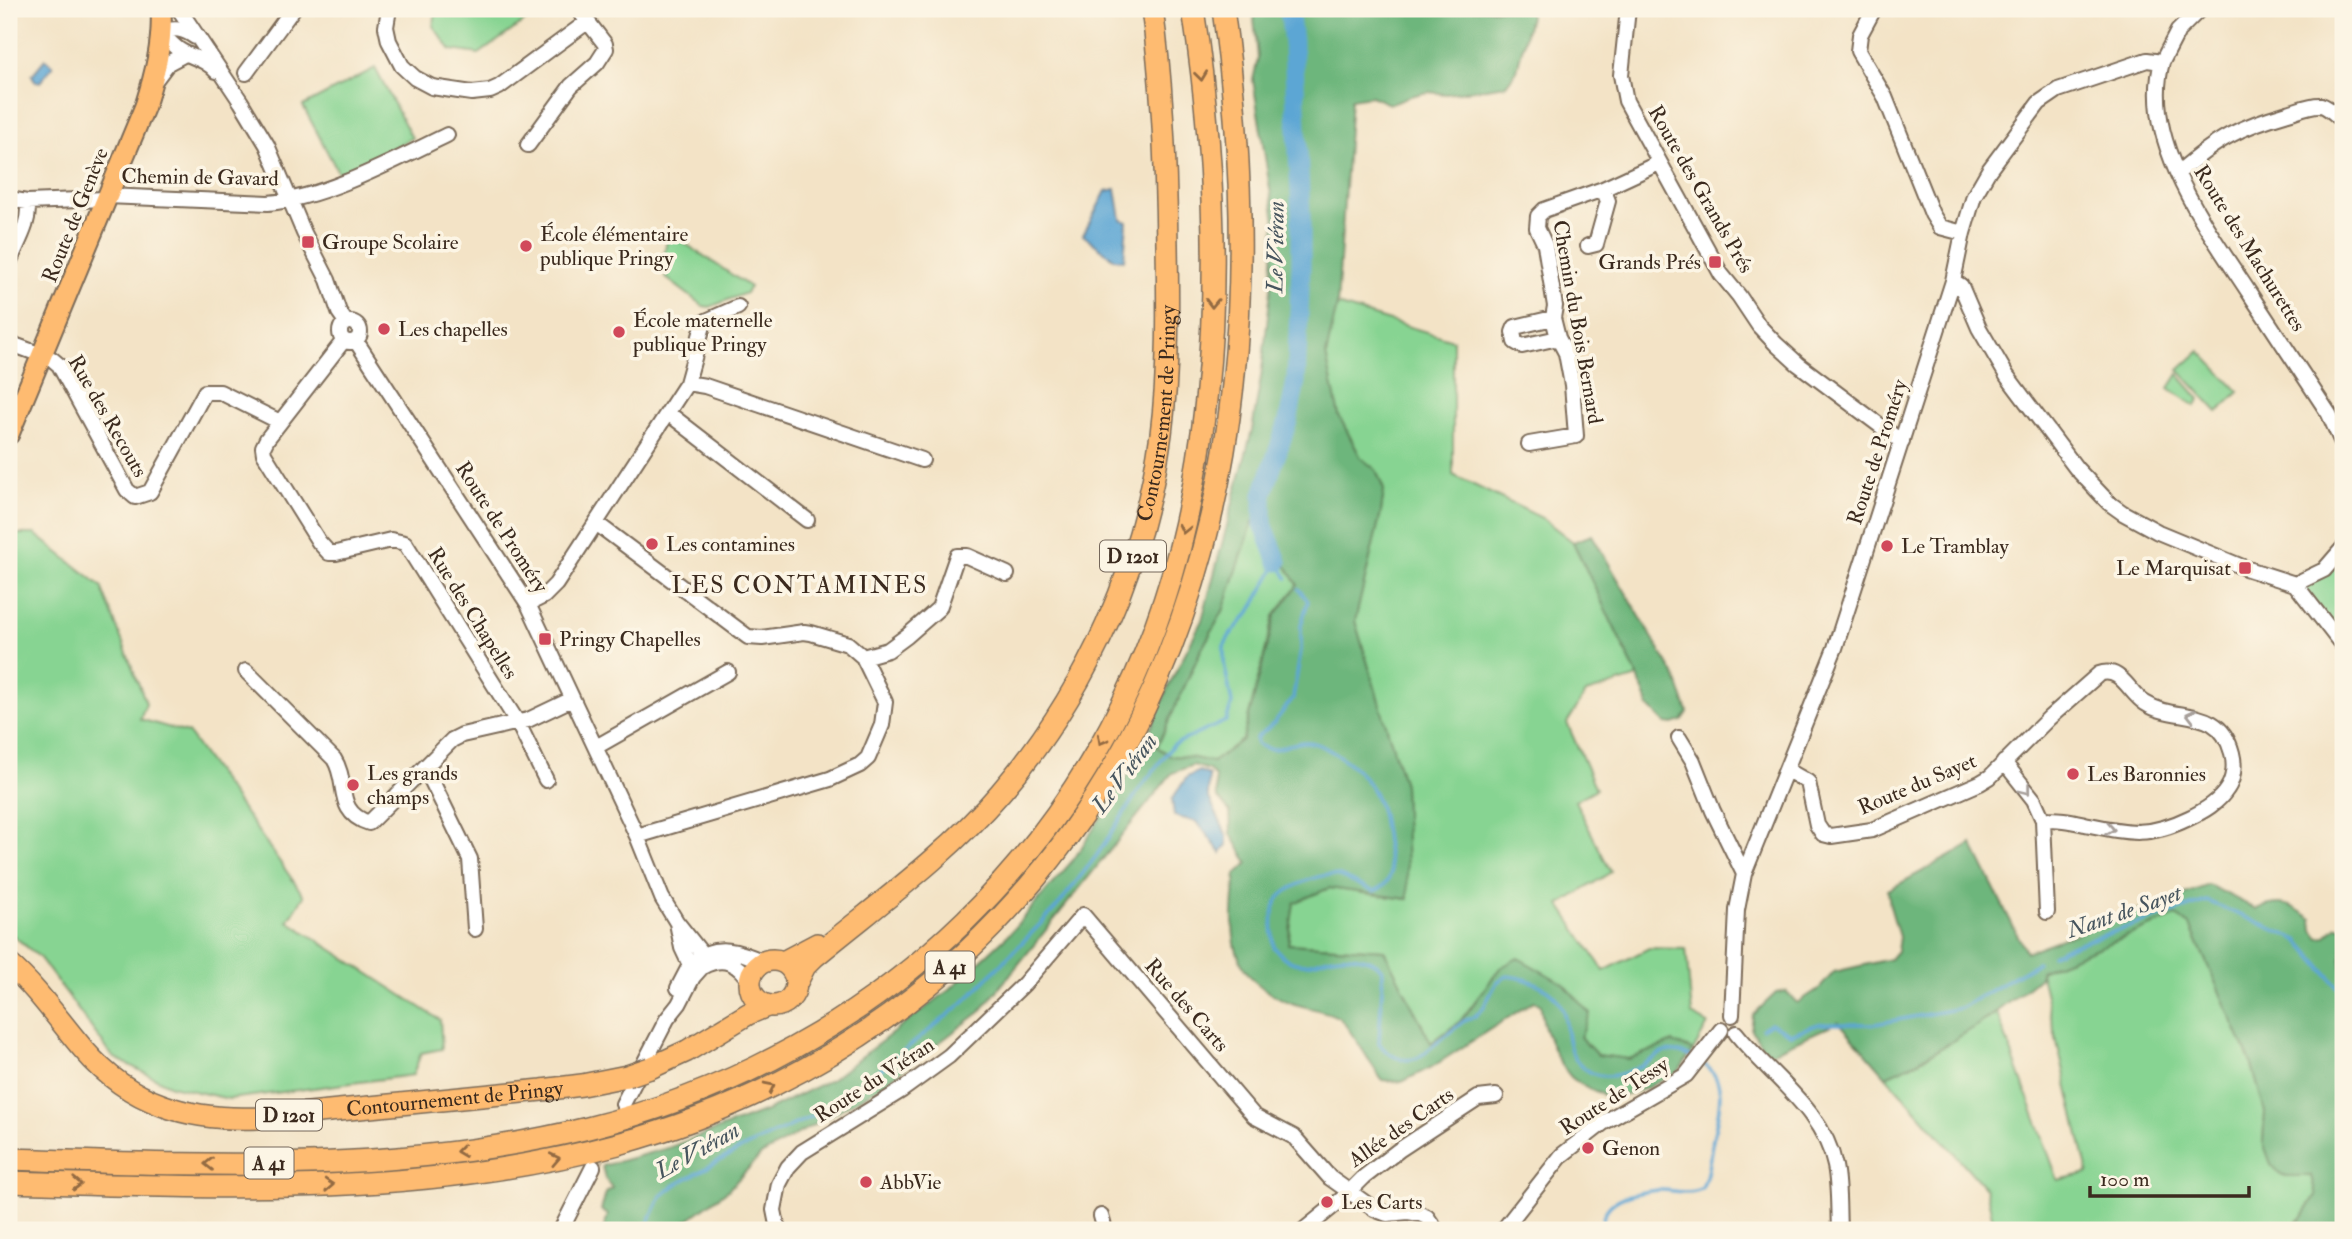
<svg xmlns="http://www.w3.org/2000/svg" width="2352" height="1239" font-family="'IM FELL Double Pica',serif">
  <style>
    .green { fill: #87d492; stroke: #617f58; stroke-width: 2 }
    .forest { fill: #6db67c; stroke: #54704d; stroke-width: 2; fill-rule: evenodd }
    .water { fill: #5ca6d4; stroke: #4c6879; stroke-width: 2 }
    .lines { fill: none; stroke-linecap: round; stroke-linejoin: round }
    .stream { stroke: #5ca6d4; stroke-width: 3.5 }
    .river { stroke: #5ca6d4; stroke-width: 19 }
    .minor-tunnel { stroke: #cebea4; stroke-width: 14; stroke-dasharray: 14 7; stroke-linecap: butt }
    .minor-casing { stroke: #7b6b59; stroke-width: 18 }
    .major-casing { stroke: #7b6b59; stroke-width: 23 }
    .highway-casing { stroke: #7b6b59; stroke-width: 24 }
    .minor { stroke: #fff; stroke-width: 14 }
    .major { stroke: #febb71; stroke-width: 19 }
    .highway { stroke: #febb71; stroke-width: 21 }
    .highway-bridge-casing { stroke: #7b6b59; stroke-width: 24; stroke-linecap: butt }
    .highway-bridge { stroke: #febb71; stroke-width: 21 }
    .oneway { stroke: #936b43 }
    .oneway2 { stroke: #a79f9a }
    .poi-dot { fill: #d1495b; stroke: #fcf5e5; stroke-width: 2.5 }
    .labels { text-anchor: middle; stroke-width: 7; stroke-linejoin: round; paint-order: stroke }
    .shield { fill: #fcf5e5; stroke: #75675a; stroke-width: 2 }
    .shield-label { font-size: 19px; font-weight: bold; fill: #3b2a1e }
    .street-label { font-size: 21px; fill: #3b2a1e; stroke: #fcf5e5 }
    .poi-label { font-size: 21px; fill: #3b2a1e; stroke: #fcf5e5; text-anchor: start }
    .water-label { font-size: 23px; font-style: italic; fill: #47555e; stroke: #fcf5e5 }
    .quarter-label { font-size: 24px; letter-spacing: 2px; fill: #3b2a1e; stroke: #fcf5e5 }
  </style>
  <rect width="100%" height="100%" fill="#fcf5e5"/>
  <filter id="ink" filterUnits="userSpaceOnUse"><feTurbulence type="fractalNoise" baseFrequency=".0143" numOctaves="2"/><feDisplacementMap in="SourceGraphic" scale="14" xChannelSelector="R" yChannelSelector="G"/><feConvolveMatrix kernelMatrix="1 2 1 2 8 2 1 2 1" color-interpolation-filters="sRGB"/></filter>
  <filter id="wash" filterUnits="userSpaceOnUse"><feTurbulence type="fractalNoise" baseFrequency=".00686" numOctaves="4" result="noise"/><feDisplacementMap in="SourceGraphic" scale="28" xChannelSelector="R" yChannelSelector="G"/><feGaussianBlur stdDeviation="1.57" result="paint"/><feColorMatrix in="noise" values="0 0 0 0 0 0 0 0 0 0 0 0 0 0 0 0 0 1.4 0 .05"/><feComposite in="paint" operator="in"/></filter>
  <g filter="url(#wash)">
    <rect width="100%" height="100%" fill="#f3e3c6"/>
    <path class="green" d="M437 9H542L479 54 451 50 433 26Z
      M375 68 412 138 340 176 303 106Z
      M668 232 750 287 746 293 710 307 703 306 665 277 669 270 663 263Z
      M1337 305 1453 340V475L1542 518 1573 542 1638 677 1586 693 1567 723 1596 789 1575 801 1611 872 1560 905 1604 971 1649 948 1686 949 1692 1015 1708 1024 1693 1051 1673 1042 1629 1059 1597 1055 1580 1037 1590 1013 1564 984 1500 968 1460 1021 1431 1043 1384 950 1288 944 1293 903 1329 888 1407 899 1404 785 1355 621 1381 512 1384 490 1376 470 1361 458 1339 416 1326 355Z
      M2200 351 2239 392 2218 412 2179 370Z
      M2178 374 2200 399 2195 406 2169 388Z
      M1253 521 1272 542 1298 585 1274 616 1243 739 1213 762 1189 757 1170 756 1157 747 1200 652 1223 611Z
      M9 534H35L101 586 146 703 140 719 188 733 304 896 288 921 440 1020 442 1049 421 1053 413 1075 229 1099 171 1086 113 1057 39 957 9 932Z
      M2343 554V639L2305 589 2307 584Z
      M2176 916 2190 925 2252 1065 2265 1112 2263 1142 2282 1176H2311L2316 1195 2303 1217 2286 1230H1995L1986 1189 1886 1076 1925 1058 1997 1013 2058 1180 2088 1173 2040 971Z"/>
    <path class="forest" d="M1253 9H1528L1530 16 1517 70 1506 85 1446 94 1428 92 1410 96 1389 104 1371 96 1351 99 1337 305 1326 355 1339 416 1361 458 1376 470 1384 490 1381 512 1355 621 1404 785 1408 899 1329 888 1294 903 1288 944 1384 950 1431 1043 1461 1021 1500 968 1518 958 1564 984 1590 1014 1580 1037 1597 1055 1629 1059 1673 1042 1693 1051 1678 1072 1647 1088 1611 1099C1599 1092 1580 1086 1571 1077 1556 1060 1541 1027 1541 1005L1534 1001 1432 1067 1402 1082 1382 1080C1374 1069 1347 1023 1339 1018 1332 1012 1302 1007 1292 1003 1226 979 1230 934 1236 874L1248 863 1231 834 1230 812 1217 797 1215 777 1209 770 1193 765 1172 773 980 1012 880 1087 761 1155 728 1190 674 1230H603L608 1215 601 1210 606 1193 612 1188 605 1178 602 1166 668 1148 766 1111 832 1079 949 990 1008 935 1074 859 1138 760 1170 683 1202 620 1252 430 1261 377 1272 280 1275 221 1253 80 1258 58ZM1253 522 1272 542 1298 585 1275 616 1243 739 1213 762 1189 757 1170 756 1157 747 1200 652 1223 611Z
      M1592 535 1676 678 1688 712 1682 721 1673 724 1665 723 1649 707 1638 677 1573 542Z
      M1972 844 2026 952 2209 885 2256 909C2282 900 2289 903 2312 919L2313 930 2319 938 2325 937 2337 926 2343 927 2341 965 2343 971V1219L2327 1230H2286L2303 1217 2316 1195 2311 1176H2282L2271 1164 2263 1142 2265 1112 2252 1065 2190 925 2176 916 2040 971V977C1993 1017 1943 1051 1886 1076L1839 1022 1768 1054 1751 1030 1753 1015 1776 993 1786 991 1797 1003 1820 988 1834 972 1890 959 1897 951 1899 937 1890 906 1888 890Z"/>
    <path class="water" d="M45 59 53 66 40 82 35 81 32 75Z
      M1116 189 1121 219 1127 222 1124 260 1114 259 1083 235 1106 191Z
      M1199 771 1209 775 1208 796 1227 836V845L1221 853 1197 822 1174 816 1172 799 1187 777Z"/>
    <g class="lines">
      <path class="stream" d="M1278 562 1287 578
        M1299 589 1308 601 1301 625V650L1293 698 1274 723 1256 738 1257 744C1278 757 1288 740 1308 742 1320 743 1333 752 1342 758 1388 789 1381 823 1391 872 1388 883 1384 887 1374 891 1362 887 1351 880 1339 876 1322 871 1283 888 1276 903 1270 916 1273 934 1274 947 1280 954 1286 961 1295 963 1310 967 1324 957 1339 956 1354 955 1375 958 1383 971L1379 1043C1388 1056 1402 1063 1418 1058L1464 1021 1475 1016 1483 1008 1497 982 1507 976C1531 978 1560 990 1565 1018 1568 1041 1568 1061 1592 1073 1611 1082 1637 1069 1653 1059 1656 1057 1659 1054 1662 1053 1672 1049 1685 1054 1694 1058
        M2052 955 2062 949 2207 901 2298 940 2343 993
        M1762 1029 1770 1023 1790 1034 1819 1024H1875L1961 1008 2037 963
        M645 1230 661 1196 675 1185 739 1150 815 1115 884 1067 964 1002 1056 908 1097 855 1141 787 1173 745 1226 721 1232 703 1224 663V646L1230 635 1250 612 1278 562
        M1602 1230C1600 1198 1632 1193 1658 1190 1673 1189 1688 1196 1702 1188 1709 1173 1709 1160 1712 1144 1717 1116 1732 1079 1700 1062"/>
      <path class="river" d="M1278 562 1263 524V494L1288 421 1296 381 1301 264V216L1293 42 1289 9"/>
    </g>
  </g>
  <g filter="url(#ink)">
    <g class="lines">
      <path class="minor-tunnel" d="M593 1167 618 1115"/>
      <defs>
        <path id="minor" d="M179 9 241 102 267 145 304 233 328 280 339 312 346 322
          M389 9 386 27 389 41 402 66 415 78 432 87 472 93 490 91 499 87 587 22
          M1628 9 1621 75 1626 101 1721 274 1739 296 1759 326 1776 344 1798 364 1902 442
          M1874 9 1860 35 1858 51 1885 97 1932 214 1940 227 1963 233
          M195 37C183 28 175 28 161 31 168 40 176 50 187 54 198 59 207 61 216 71
          M2162 62C2140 141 2209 231 2250 294 2276 334 2303 374 2329 414L2343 445
          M246 73 293 9
          M156 79 168 63 185 54
          M528 145 571 86 597 63 606 49 605 44 578 9
          M2178 173C2217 139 2239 127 2288 113 2298 110 2311 104 2321 105 2329 107 2337 116 2343 121
          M107 196 268 203C325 198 395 160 447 135
          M9 199 27 202 105 199
          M1588 246 1596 244 1608 201 1603 189
          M9 263C16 245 32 221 27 202
          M1953 281 1961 286 1979 328 2007 376 2076 468 2109 503 2123 513 2158 532 2245 568 2295 584 2324 570 2343 548
          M1553 318 1515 327 1513 332 1515 342 1522 346 1558 338
          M340 332a10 10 0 1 1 20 0a10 10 0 1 1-20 0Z
          M344 340 267 439 263 447 264 454 319 542 329 553H336L391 540 405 543 518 723 546 780
          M356 341 528 604 637 836 662 898 676 921 699 950 702 967 693 977 679 1004 667 1019 623 1104
          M9 343 52 359 59 365 127 490 135 497 150 492 205 392H220L280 422
          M687 383 704 322 738 307
          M668 413 807 520
          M1529 444 1576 436 1572 385 1566 353 1558 338 1553 318 1555 306 1545 245 1537 228 1538 216 1544 210 1603 189 1659 163
          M596 523 748 637 762 638 804 632 811 633 848 644 863 657 885 702 882 725 868 758 860 765 830 779 637 836
          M2295 584 2343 646
          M528 604 544 596 556 584 687 383 705 386 922 460
          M863 657 888 650 907 636 939 608 957 556H967L1007 574
          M246 671 334 759C349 782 334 812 369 823L452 740 462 735 528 720 572 699
          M1679 738 1693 761 1713 811 1744 874
          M596 747 728 672
          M2004 762 2034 800 2043 820 2047 912
          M425 767 470 859 475 929
          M1787 770 1808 782 1817 825 1823 834 1831 836 1872 830 1980 783 1990 777 2049 718 2099 674C2121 666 2129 693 2145 703 2176 723 2219 704 2232 753 2235 764 2234 779 2227 789 2218 803 2204 811 2189 818 2148 838 2129 833 2085 824 2071 821 2058 818 2043 820
          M677 923 682 948 690 965 678 988
          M694 961C716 942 741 952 764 962
          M702 967C724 955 738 963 750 982
          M1732 1015 1737 910 1744 874 1835 648 1953 281 1963 233 1974 196 1989 170 2039 103 2058 90 2147 60 2162 62 2178 31 2200 9
          M1736 1033C1770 1076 1824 1110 1835 1166 1839 1186 1838 1209 1839 1230
          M1101 1216 1105 1230
          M561 1230 593 1167
          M778 1230 774 1210 779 1184 788 1167 802 1152 902 1090 949 1056 1024 984 1083 915 1254 1116 1294 1137 1330 1178 1374 1209 1387 1214 1408 1212 1420 1214 1427 1217 1436 1230
          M1304 1230 1342 1199 1364 1177 1399 1150 1478 1098 1496 1096
          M1503 1230 1562 1155 1603 1123 1686 1075 1721 1030"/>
        <path id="major" d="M9 434 145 106C155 74 163 43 161 9"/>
        <g id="highway">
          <circle cx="773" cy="983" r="23"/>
          <path d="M783 962 817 944"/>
          <path id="s1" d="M9 964C38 989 59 1021 84 1050 130 1104 189 1121 258 1118L542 1090 582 1085 627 1076"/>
          <path id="s2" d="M797 982 805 966 814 957C878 904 945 857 1000 793 1087 692 1143 566 1161 434 1169 372 1168 308 1167 245 1166 166 1163 87 1152 9"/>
          <path d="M650 1068 687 1051 748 1014 767 1006"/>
          <path d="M9 1159C201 1165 399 1175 588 1128 881 1055 1104 841 1180 547 1224 372 1220 186 1193 9"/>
          <path d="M9 1182C212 1188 420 1198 618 1144 746 1109 867 1045 964 954 1229 706 1271 352 1223 9"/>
        </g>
      </defs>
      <use href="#minor" class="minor-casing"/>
      <use href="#major" class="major-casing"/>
      <use href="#highway" class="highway-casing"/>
      <use href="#minor" class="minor"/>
      <use href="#major" class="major"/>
      <use href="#highway" class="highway"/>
      <defs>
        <path id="highway-bridge" d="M627 1076 650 1068"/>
      </defs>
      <use href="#highway-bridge" class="highway-bridge-casing"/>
      <use href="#highway-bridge" class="highway-bridge"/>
    </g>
    <defs><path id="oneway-chevron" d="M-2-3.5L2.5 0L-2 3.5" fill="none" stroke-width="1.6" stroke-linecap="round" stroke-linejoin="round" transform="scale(1.75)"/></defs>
    <g class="oneway">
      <use href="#oneway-chevron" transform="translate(1201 76) rotate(83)"/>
      <use href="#oneway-chevron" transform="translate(1212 303) rotate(91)"/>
      <use href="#oneway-chevron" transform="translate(1184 529) rotate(103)"/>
      <use href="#oneway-chevron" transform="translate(1102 740) rotate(119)"/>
      <use href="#oneway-chevron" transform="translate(770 1087) rotate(-26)"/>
      <use href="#oneway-chevron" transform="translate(461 1151) rotate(173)"/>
      <use href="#oneway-chevron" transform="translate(555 1159) rotate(-12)"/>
      <use href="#oneway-chevron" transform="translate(209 1164) rotate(-180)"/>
      <use href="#oneway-chevron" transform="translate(77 1184) rotate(2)"/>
      <use href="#oneway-chevron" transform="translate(329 1185) rotate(-3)"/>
    </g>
    <g class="oneway2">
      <use href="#oneway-chevron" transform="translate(2191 715) rotate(-166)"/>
      <use href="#oneway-chevron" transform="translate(2026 790) rotate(52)"/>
      <use href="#oneway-chevron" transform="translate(2110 829) rotate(10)"/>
    </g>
  </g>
  <g class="poi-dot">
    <rect x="301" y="235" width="14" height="14" rx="3.5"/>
    <circle cx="526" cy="246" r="7"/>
    <rect x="1708" y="255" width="14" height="14" rx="3.5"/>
    <circle cx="384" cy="329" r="7"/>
    <circle cx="619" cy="332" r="7"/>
    <circle cx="652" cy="544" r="7"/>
    <circle cx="1887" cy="546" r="7"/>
    <rect x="2238" y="561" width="14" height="14" rx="3.5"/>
    <rect x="538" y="632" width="14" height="14" rx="3.5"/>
    <circle cx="2073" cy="774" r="7"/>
    <circle cx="353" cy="785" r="7"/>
    <circle cx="1588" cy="1148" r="7"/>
    <circle cx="866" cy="1182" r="7"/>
    <circle cx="1327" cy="1202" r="7"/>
  </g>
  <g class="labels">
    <g class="shield">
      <rect x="1100" y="540.5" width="66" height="31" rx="5"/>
      <rect x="925.5" y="951.5" width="49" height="31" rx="5"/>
      <rect x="256" y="1099.5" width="66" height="31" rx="5"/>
      <rect x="244.5" y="1147.5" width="49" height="31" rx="5"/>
    </g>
    <g class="shield-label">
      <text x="1133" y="563">D 1201</text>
      <text x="950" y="974">A 41</text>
      <text x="289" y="1122">D 1201</text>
      <text x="269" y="1170">A 41</text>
    </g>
    <g class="street-label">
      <text transform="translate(200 177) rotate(1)" y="7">Chemin de Gavard</text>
      <text transform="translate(1701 189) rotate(60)" y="7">Route des Grands Prés</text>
      <text transform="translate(75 215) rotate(-68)" y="7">Route de Genève</text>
      <text transform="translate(2250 248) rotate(58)" y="7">Route des Machurettes</text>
      <text transform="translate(1578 322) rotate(80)" y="7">Chemin du Bois Bernard</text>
      <text dy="7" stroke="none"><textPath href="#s2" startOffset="698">Contournement de Pringy</textPath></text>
      <text transform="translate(108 416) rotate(60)" y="7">Rue des Recouts</text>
      <text transform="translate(1877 452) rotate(-72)" y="7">Route de Proméry</text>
      <text transform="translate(502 527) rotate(57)" y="7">Route de Proméry</text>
      <text transform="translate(473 613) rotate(58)" y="7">Rue des Chapelles</text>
      <text transform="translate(1917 784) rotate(-23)" y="7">Route du Sayet</text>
      <text transform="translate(1187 1005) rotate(49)" y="7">Rue des Carts</text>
      <text transform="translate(874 1080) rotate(-33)" y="7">Route du Viéran</text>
      <text transform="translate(1614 1096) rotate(-33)" y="7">Route de Tessy</text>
      <text dy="7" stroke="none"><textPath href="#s1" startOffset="506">Contournement de Pringy</textPath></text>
      <text transform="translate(1401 1127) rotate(-35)" y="7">Allée des Carts</text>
    </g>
    <g class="poi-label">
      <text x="540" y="241">École élémentaire<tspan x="540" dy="24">publique Pringy</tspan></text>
      <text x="322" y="249">Groupe Scolaire</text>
      <text x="1701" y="269" text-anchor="end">Grands Prés</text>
      <text x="633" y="327">École maternelle<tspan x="633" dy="24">publique Pringy</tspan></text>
      <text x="398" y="336">Les chapelles</text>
      <text x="666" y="551">Les contamines</text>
      <text x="1901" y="553">Le Tramblay</text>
      <text x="2231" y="575" text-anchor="end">Le Marquisat</text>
      <text x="559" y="646">Pringy Chapelles</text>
      <text x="367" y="780">Les grands<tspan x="367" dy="24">champs</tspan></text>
      <text x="2087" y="781">Les Baronnies</text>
      <text x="1602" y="1155">Genon</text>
      <text x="880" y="1189">AbbVie</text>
      <text x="1341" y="1209">Les Carts</text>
    </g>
    <g class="water-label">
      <text transform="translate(1275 247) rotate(-89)" y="8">Le Viéran</text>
      <text transform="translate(1124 773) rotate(-53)" y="8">Le Viéran</text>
      <text transform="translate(2124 911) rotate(-19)" y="8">Nant de Sayet</text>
      <text transform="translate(697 1150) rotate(-29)" y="8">Le Viéran</text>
    </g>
    <g class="quarter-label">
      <text x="800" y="593">LES CONTAMINES</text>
    </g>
  </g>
  <rect width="2352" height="1239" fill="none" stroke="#fcf5e5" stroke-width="35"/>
  <path d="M2090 1186v10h159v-10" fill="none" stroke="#3b2a1e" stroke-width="3.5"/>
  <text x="2100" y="1186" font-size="21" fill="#3b2a1e" stroke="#fcf5e5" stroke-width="5" paint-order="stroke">100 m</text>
</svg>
